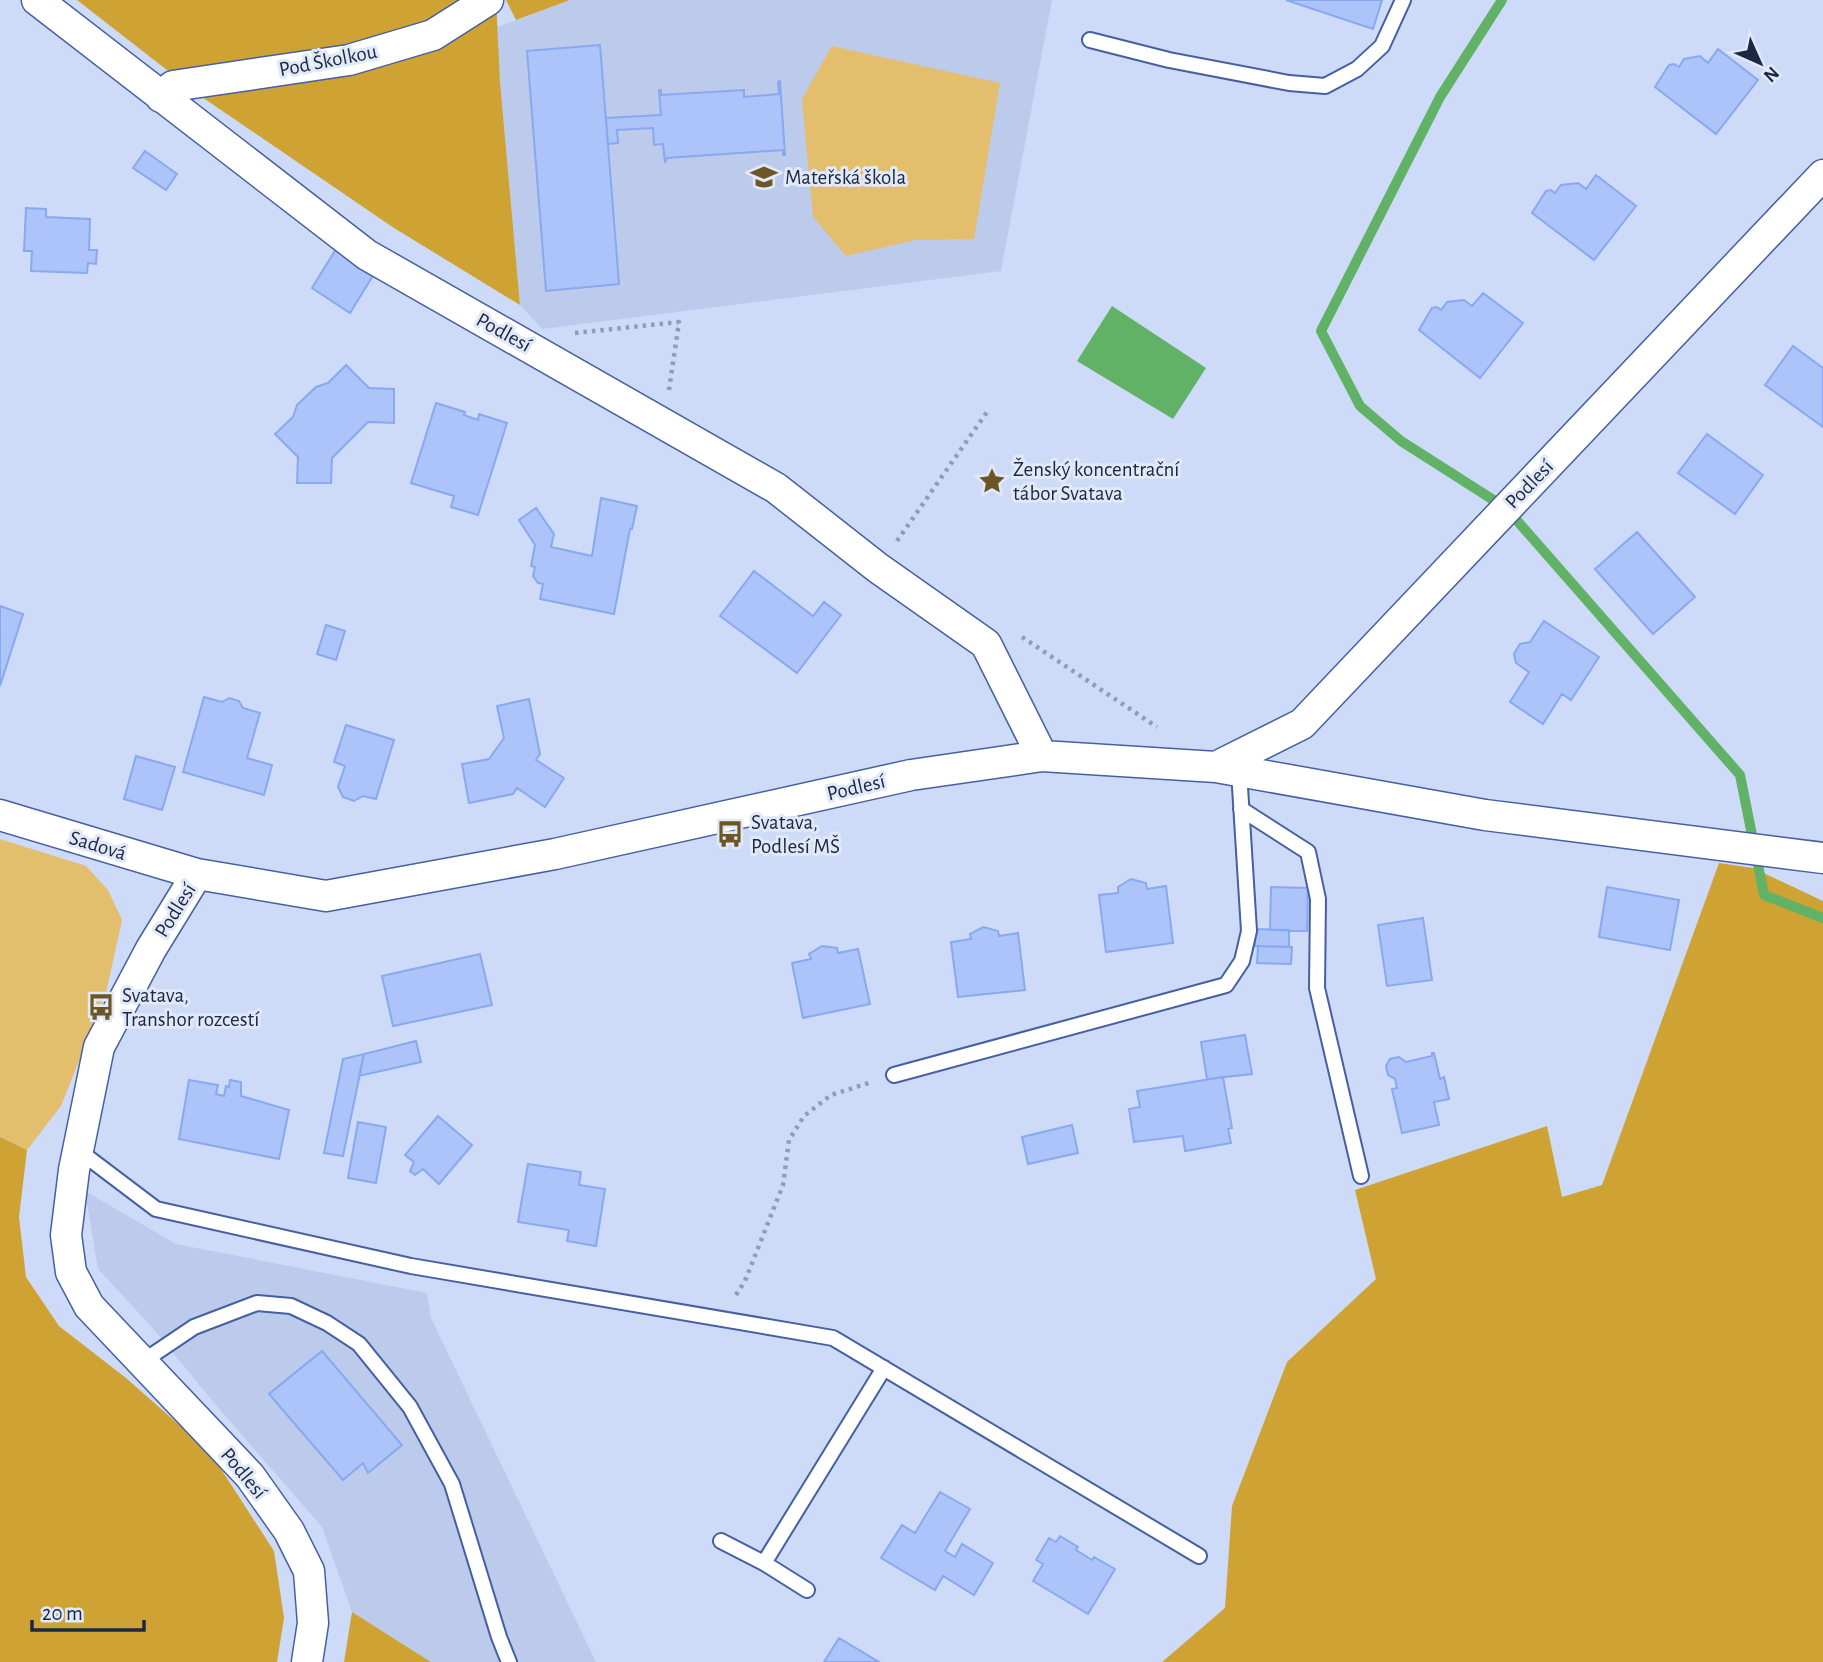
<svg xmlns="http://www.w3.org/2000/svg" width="1823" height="1662" font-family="'Alegreya Sans',sans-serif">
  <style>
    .built { fill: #bccbeb }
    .green { fill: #e3be6d }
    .forest { fill: #cfa234 }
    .water { fill: #61b167 }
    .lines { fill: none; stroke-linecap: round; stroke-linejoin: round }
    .stream { stroke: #61b167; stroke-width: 10 }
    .building { fill: #acc4f9; stroke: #88a8ef; stroke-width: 2 }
    .service-casing { stroke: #4560a1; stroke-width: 18 }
    .minor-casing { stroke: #4560a1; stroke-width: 33 }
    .path { stroke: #8f9cb9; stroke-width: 4.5; stroke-dasharray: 3.5 5; stroke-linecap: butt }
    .service { stroke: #fff; stroke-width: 14 }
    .minor { stroke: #fff; stroke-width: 30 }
    .labels { text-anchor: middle; stroke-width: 6; stroke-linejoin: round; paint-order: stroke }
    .street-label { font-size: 21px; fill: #1b2743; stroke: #e1e8f7 }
    .poi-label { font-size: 21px; fill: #1b2743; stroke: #e1e8f7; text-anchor: start }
  </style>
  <rect width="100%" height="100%" fill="#cddbf9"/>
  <path class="built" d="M570 0H1052L1001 271 542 329 520 305 495 28Z
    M85 1191 176 1244 427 1293 431 1318 596 1662H431L352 1612 322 1527 220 1410 150 1325 98 1269Z"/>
  <path class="green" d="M832 46 1000 83 974 239 915 240 846 256 813 217 802 99Z
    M0 839 86 866 108 890 122 920 106 993 61 1106 27 1150 0 1137Z"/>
  <path class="forest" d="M77 0H496L500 82 520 305 394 228 199 95Z
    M506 0H570L516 20Z
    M1719 863 1753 868 1823 901V1662H1162L1225 1608 1232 1506 1287 1362 1376 1279 1355 1190 1547 1126 1562 1197 1602 1185Z
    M0 1137 27 1150 19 1217 26 1277 59 1326 126 1378 210 1452 274 1551 284 1618 277 1662H0Z
    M352 1612 431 1662H344Z"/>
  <path class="water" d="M1112 306 1206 368 1173 419 1077 361Z"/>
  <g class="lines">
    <path class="stream" d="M1502 0 1440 97 1321 331 1360 406 1401 441 1506 508 1740 775 1764 895 1823 918"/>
  </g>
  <path class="building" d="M1286 0H1382L1373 29Z
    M600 45 619 284 546 291 527 51Z
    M1718 49 1758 80 1716 134 1655 87 1669 65 1674 64 1679 67 1684 59 1700 56 1708 63Z
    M780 81 785 155H783V150L667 158 665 163 663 144 654 145 653 128 617 130 618 143 608 144 606 118 661 115 659 90H661V95L744 90V97L779 94 778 82Z
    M145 151 177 174 166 190 133 168Z
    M1596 175 1636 206 1594 260 1532 213 1546 191 1551 190 1555 193 1561 185 1578 183 1586 189Z
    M26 208 46 209V217L90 219 89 250H97L96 264 88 263 87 273 31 271 32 251H24Z
    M336 249 374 274 350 313 312 288Z
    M1483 293 1523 323 1480 378 1419 330 1432 308 1437 307 1441 310 1447 302 1464 300 1472 306Z
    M1793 346 1823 368V427L1765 385Z
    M346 365 369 388 394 389V423L368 422 332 458 331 483H297L298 457 275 434 293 417 297 405 316 387 328 383Z
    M436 403 465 412 464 415 478 420 479 414 507 423 478 515 451 507 454 496 411 483Z
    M1707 434 1763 475 1735 514 1678 473Z
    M601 498 637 506 632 529H630L614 614 540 599 543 584 538 583 533 576 535 567 531 566 535 545 519 520 536 508 554 534 551 547 592 556Z
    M1637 532 1695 597 1653 634 1595 569Z
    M754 571 813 616 824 602 841 615 797 673 720 616Z
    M0 606 23 614 0 686Z
    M1544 621 1599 657 1571 700 1562 694 1543 724 1510 702 1529 672 1516 663 1514 654 1520 644 1530 642Z
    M326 625 345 631 336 660 317 654Z
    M204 697 222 702 229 698 239 701 243 708 260 713 247 758 272 765 264 795 183 772Z
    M529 699 540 754 536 760 564 778 545 807 517 788 513 794 469 803 462 764 489 759 504 738 497 706Z
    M346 725 394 740 376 799 363 796 354 801 343 797 338 787 345 766 334 762Z
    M136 756 175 767 162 810 124 799Z
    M1131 879 1146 883 1147 889 1166 886 1173 943 1106 952 1099 895 1118 893V887Z
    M1271 887 1308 888 1307 931 1270 930Z
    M1607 887 1679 900 1670 950 1599 937Z
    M1423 918 1432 980 1387 986 1378 925Z
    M983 927 998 931 999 936 1018 933 1025 990 958 997 951 942 971 939 970 934Z
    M1255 929 1289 930V947L1255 946Z
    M822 946 837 948 838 953 858 949 870 1004 803 1018 792 963 811 959 809 954Z
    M1258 946 1292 947 1291 964 1257 963Z
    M480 954 492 1005 393 1026 382 976Z
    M1245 1035 1252 1074 1207 1079 1201 1042Z
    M416 1041 421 1062 359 1076 364 1054Z
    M1432 1053H1434L1440 1079 1444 1077 1449 1099 1434 1102 1439 1125 1402 1133 1392 1089 1397 1088 1395 1079 1388 1075 1386 1066 1390 1059 1399 1057 1406 1062 1432 1056Z
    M364 1054 343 1156 324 1153 343 1059Z
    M1223 1077 1232 1128 1228 1129 1231 1143 1185 1151 1183 1136 1134 1142 1129 1109 1140 1107 1137 1091Z
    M189 1080 218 1085 216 1094 224 1096 226 1086 229 1087 230 1080 241 1082V1096L289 1110 279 1159 179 1139Z
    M438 1116 472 1145 439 1184 423 1169 415 1175 410 1171 414 1162 405 1155Z
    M358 1122 386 1127 376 1183 348 1178Z
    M1072 1125 1078 1153 1028 1164 1022 1137Z
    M528 1164 581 1172 579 1185 605 1189 596 1246 567 1241 569 1230 518 1222Z
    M322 1351 402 1445 368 1473 363 1463 343 1480 269 1394Z
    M940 1492 970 1509 945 1551 955 1557 962 1544 993 1563 974 1595 943 1576 935 1590 881 1558 902 1525 915 1533Z
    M1060 1536 1078 1547 1076 1550 1092 1560 1094 1557 1115 1569 1088 1614 1033 1581 1043 1564 1036 1560 1049 1538 1056 1542Z
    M839 1638 879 1662H824Z"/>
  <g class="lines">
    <defs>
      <path id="service" d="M1090 40 1169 60 1289 83 1325 86 1357 69 1382 46 1403 0
        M1241 809 1308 852 1318 899 1317 988 1361 1176
        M894 1075 1226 985 1242 961 1249 931 1239 771
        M78 1150 156 1209 411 1266 833 1338 1199 1556
        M142 1362 194 1327 257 1303 291 1306 327 1323 359 1344 410 1407 452 1484 499 1637 509 1662
        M721 1541 764 1563 807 1590
        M764 1563 884 1368"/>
      <path id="minor" d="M37 0 367 255 776 488 878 568 986 644 1042 756
        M161 97 173 86 349 60 433 35 488 0
        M1216 767 1302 724 1823 175
        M0 815 197 874 326 896 555 854 911 775 1042 756 1216 767 1485 815 1823 858
        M197 874 151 949 99 1047 74 1170 66 1235 71 1272 89 1306 250 1476 289 1531 309 1571 313 1623 307 1662"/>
    </defs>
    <use href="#service" class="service-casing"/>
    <use href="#minor" class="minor-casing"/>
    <path class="path" d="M575 333 679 322 669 390
      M897 541 987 412
      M1022 637 1157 727
      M736 1295 745 1281 783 1185 789 1140 804 1116 831 1095 872 1082"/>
    <use href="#service" class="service"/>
    <use href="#minor" class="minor"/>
  </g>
  <defs>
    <symbol id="school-bare" viewBox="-9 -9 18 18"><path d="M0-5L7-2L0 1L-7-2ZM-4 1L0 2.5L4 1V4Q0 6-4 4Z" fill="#6c5625" stroke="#e1e8f7" stroke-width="2.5" paint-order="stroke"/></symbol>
    <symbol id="sight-bare" viewBox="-9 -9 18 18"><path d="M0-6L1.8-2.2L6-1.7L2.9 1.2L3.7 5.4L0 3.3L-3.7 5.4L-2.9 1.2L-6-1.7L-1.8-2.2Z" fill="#6c5625" stroke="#e1e8f7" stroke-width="2.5" paint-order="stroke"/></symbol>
    <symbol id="bus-bare" viewBox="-9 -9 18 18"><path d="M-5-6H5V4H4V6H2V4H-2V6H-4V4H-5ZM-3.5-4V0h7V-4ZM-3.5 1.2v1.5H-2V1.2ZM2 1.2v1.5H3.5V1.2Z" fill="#6c5625" stroke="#e1e8f7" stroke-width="2.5" paint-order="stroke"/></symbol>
  </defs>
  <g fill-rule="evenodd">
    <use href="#school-bare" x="745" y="158" width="38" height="38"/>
    <use href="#sight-bare" x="973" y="462" width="38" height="38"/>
    <use href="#bus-bare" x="711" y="815" width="38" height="38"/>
    <use href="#bus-bare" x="82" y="988" width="38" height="38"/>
  </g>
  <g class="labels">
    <g class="street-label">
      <text transform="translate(328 60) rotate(-11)" y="7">Pod Školkou</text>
      <text transform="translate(504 332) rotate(29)" y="7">Podlesí</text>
      <text transform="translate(1529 484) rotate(-46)" y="7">Podlesí</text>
      <text transform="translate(856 787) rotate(-13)" y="7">Podlesí</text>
      <text transform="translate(98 845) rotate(17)" y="7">Sadová</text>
      <text transform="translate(175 910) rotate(-58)" y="7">Podlesí</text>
      <text transform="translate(244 1473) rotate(50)" y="7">Podlesí</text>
    </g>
    <g class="poi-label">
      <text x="785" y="184">Mateřská škola</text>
      <text x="1013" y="476">Ženský koncentrační<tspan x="1013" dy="24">tábor Svatava</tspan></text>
      <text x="751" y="829">Svatava,<tspan x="751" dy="24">Podlesí MŠ</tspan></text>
      <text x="122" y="1002">Svatava,<tspan x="122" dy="24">Transhor rozcestí</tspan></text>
    </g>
  </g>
  <g transform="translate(1760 63) rotate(135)" stroke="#e1e8f7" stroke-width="5" paint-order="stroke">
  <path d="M0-5L12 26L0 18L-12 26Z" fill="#1b2743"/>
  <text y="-10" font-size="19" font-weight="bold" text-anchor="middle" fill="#1b2743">N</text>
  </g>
  <path d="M32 1620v10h112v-10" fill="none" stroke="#1b2743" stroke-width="3.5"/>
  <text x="42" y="1620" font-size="21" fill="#1b2743" stroke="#e1e8f7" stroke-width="5" paint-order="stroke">20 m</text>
</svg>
